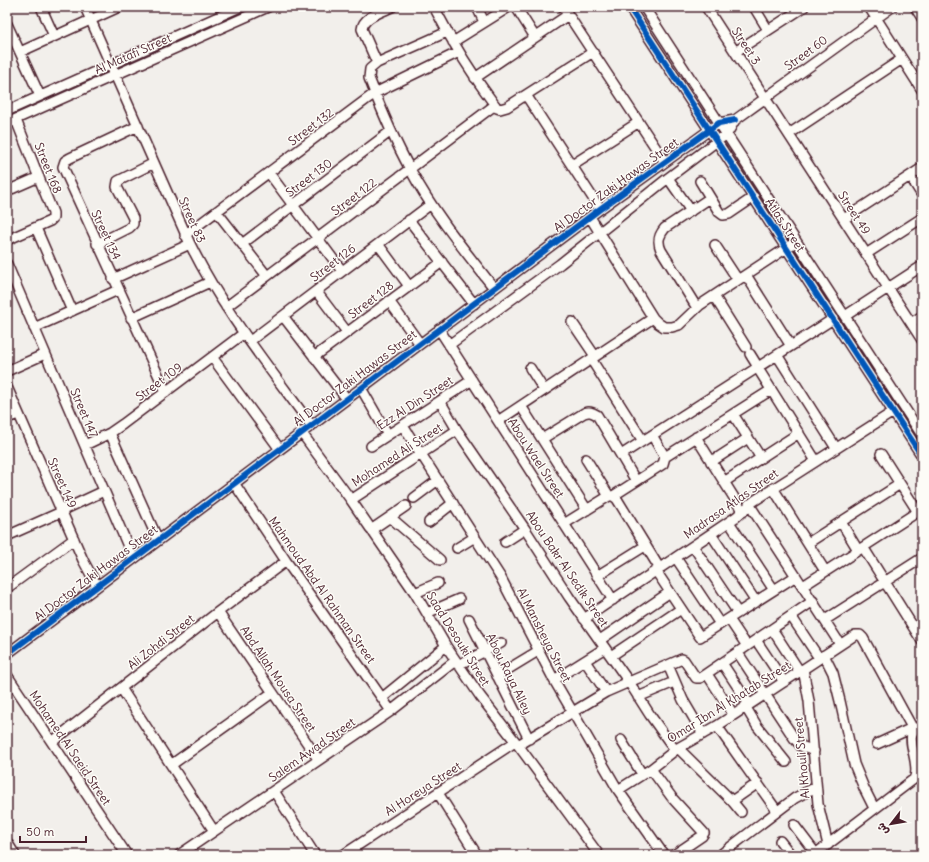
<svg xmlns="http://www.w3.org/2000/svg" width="929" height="862" font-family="Delius,'Playpen Sans Arabic',sans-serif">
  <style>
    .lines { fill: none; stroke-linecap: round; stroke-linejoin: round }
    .minor-casing { stroke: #4a1f2b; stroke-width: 12 }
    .minor { stroke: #fdfcf7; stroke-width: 9 }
    .cycleway-casing { stroke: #fdfcf7; stroke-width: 8 }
    .cycleway { stroke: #0057b8; stroke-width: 6 }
    .labels { text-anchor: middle; stroke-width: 3; stroke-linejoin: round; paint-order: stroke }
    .street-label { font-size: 12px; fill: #4a1f2b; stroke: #fdfcf7 }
  </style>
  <rect width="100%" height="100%" fill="#f2efeb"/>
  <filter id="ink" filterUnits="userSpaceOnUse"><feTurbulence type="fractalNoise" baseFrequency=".025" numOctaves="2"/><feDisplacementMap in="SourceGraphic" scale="8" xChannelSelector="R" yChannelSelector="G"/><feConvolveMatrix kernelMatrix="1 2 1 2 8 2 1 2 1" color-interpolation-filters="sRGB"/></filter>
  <g filter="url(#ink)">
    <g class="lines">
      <defs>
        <path id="minor" d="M41 7 54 36
          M85 7 190 244C222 309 268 366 311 425
          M434 7C452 42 473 76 497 108L500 109 507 107 593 52
          M477 7 484 22
          M516 7 535 37
          M563 7 665 162
          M629 7 922 456
          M644 7 922 435
          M706 7 922 340
          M754 7 768 30
          M869 7 922 90
          M915 7 922 18
          M7 24 40 96
          M447 32 377 63 370 69 369 78C381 109 394 140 410 169 433 212 464 250 494 288
          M453 42 509 7
          M20 52 119 7
          M735 52 804 7
          M377 63 362 29C363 17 381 12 392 7
          M475 78 568 15
          M526 95 600 209
          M7 111 240 7
          M7 123 268 7
          M138 126 70 158 65 161 63 167 166 392
          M789 134 902 59
          M572 165 639 122
          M269 173 342 271
          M910 176 922 195
          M668 178 691 211
          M700 181 719 212 723 215 729 214 754 197
          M7 191 39 177
          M217 212 267 276
          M590 217 653 318 658 323 664 327H672L679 325 700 305 791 245
          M844 219 922 168
          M409 220 474 304
          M36 228 72 311
          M185 235 375 93 459 52
          M7 240 50 221 53 218V213L16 120
          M97 244 129 228 133 224V218L117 187 118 181 154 163
          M242 244 391 131
          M378 244 409 286
          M715 245 738 280
          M866 254 922 218
          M7 264 133 558
          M746 275 791 346
          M113 279 190 244
          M316 291 347 332
          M714 296 746 347
          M389 301 420 344
          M226 307 495 105
          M697 308 661 250C657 241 659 235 665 228L710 198
          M283 316 346 398
          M845 316 922 266
          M131 318 210 282
          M572 322 595 356
          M911 323 922 316
          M34 328 118 290
          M439 329 613 600
          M250 341 431 204
          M449 345 560 264 668 178 717 141 727 134 735 120 892 7
          M750 354 758 367
          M777 355 836 448
          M212 357 279 448
          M314 357 442 262
          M591 359 643 441
          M757 367 816 461
          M530 368 544 390
          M7 371 45 354
          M7 387 83 560 97 586
          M361 388 388 435
          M440 401 457 430 525 529 569 597 629 682 650 715 675 750
          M521 406 587 510
          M733 414 761 458
          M7 418 18 414
          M498 421 653 318
          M403 426 501 578 554 680 618 790 664 855
          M301 432 351 500 415 593 446 646 480 696 518 745 599 855
          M110 433 158 540
          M696 437 743 512
          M542 439 584 413C589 411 592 412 597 415L636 481
          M85 445 110 433 123 424 244 333
          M371 446 472 380
          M881 454 918 512
          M621 455 833 319
          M665 457 771 390
          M586 459 609 496
          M711 462 748 438
          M724 482 799 433
          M234 483 286 561 391 711
          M773 488 825 571
          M613 496 663 464 665 457 652 435
          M414 498 438 480
          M351 500 457 430
          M749 504 840 644
          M61 511 104 491
          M390 517 440 560
          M429 522 453 503
          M729 522 774 590
          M841 522 858 550
          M564 524 609 496H613L617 499 660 569
          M371 530 406 506
          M711 534 756 602
          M7 536 61 512
          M505 542 525 529
          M808 543 900 484
          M693 546 738 613
          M863 547 922 641
          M457 548 475 537
          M676 558 720 624
          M656 571 700 637 796 576
          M597 576 645 546
          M803 586 922 509
          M7 588 74 539
          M415 593 438 583
          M218 612 318 759
          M427 613 459 599
          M791 616 819 658
          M469 619 529 739
          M584 619 736 517 754 501 893 412
          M729 619 747 646
          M825 620 922 558
          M772 629 800 672
          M600 640 670 592
          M756 640 784 682
          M738 653 794 738 801 746 814 751
          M7 654 600 209 719 123 735 120
          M824 655 833 673 840 701 854 764 864 788 874 808
          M611 656 681 609
          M585 661 606 692
          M722 663 749 704
          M458 665 501 643
          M668 665 683 700 703 734
          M803 669 809 701 818 804 828 845
          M707 674 733 714
          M7 675 127 855
          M497 676 538 651
          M554 680 605 648
          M121 688 214 831
          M638 697 674 682
          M382 698 446 646
          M745 706 757 726 786 762
          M717 726 777 811
          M621 740 642 774
          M52 742 218 612 286 561
          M877 744 912 728
          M518 745 606 692 682 659 684 660 696 678H700L813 601
          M678 748 732 801 741 812
          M171 765 272 693
          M651 769 673 799 704 833 702 836 674 855
          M618 790 651 769 678 748 717 726 855 635H860L863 638 914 731
          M274 791 315 855
          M438 793 477 855
          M732 801 758 783
          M794 825 816 854
          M780 841 791 855
          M7 842 15 855
          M179 855 391 711 455 661
          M343 855 515 742
          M720 855 795 798 816 787
          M814 855 914 779C921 767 908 745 912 734 914 729 918 727 922 725"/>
      </defs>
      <use href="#minor" class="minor-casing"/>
      <use href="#minor" class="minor"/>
      <defs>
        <path id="cycleway" d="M629 7 922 456
          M7 654 600 209 719 123 735 120"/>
      </defs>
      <use href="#cycleway" class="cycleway-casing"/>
      <use href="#cycleway" class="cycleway"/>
    </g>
  </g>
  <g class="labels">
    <g class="street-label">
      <text transform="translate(746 46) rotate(57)" y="4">Street 3</text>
      <text transform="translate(806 53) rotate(-36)" y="4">Street 60</text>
      <text transform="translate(133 54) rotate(-24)" y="4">Al Matafi Street</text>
      <text transform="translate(311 127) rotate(-37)" y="4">Street 132</text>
      <text transform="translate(48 168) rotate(68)" y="4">Street 168</text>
      <text transform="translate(309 178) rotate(-37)" y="4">Street 130</text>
      <text transform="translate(616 185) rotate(-36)" y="4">Al Doctor Zaki Hawas Street</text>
      <text transform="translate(354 197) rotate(-37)" y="4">Street 122</text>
      <text transform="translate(854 213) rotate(57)" y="4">Street 49</text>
      <text transform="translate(192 220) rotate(66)" y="4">Street 83</text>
      <text transform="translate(785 225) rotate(57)" y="4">Atlas Street</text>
      <text transform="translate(106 235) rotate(65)" y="4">Street 134</text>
      <text transform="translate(333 263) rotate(-37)" y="4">Street 126</text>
      <text transform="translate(371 300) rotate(-37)" y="4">Street 128</text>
      <text transform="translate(355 378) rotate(-37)" y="4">Al Doctor Zaki Hawas Street</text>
      <text transform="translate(159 382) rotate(-37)" y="4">Street 109</text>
      <text transform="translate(415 403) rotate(-33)" y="4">Ezz Al Din Street</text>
      <text transform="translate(84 413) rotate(67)" y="4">Street 147</text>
      <text transform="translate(397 455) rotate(-33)" y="4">Mohamed Ali Street</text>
      <text transform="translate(536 458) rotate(57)" y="4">Abou Wael Street</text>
      <text transform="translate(62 483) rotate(66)" y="4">Street 149</text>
      <text transform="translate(731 504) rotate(-35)" y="4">Madrasa Atlas Street</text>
      <text transform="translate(567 569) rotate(56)" y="4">Abou Bakr Al Sedik Street</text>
      <text transform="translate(96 573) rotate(-37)" y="4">Al Doctor Zaki Hawas Street</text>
      <text transform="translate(322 590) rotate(55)" y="4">Mahmoud Abd Al Rahman Street</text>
      <text transform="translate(544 635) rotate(63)" y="4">Al Mansheya Street</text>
      <text transform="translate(458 639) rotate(58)" y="4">Saad Desouki Street</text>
      <text transform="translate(161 642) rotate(-38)" y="4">Ali Zohdi Street</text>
      <text transform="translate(509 674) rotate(64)" y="4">Abou Raya Alley</text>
      <text transform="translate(278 679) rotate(56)" y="4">Abd Allah Mousa Street</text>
      <text transform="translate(729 702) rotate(-32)" y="4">Omar Ibn Al Khatab Street</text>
      <text transform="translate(70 748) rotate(56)" y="4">Mohamed Al Saeid Street</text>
      <text transform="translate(312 750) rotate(-35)" y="4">Salem Awad Street</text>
      <text transform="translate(802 758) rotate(-95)" y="4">Al Khouli Street</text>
      <text transform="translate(423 789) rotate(-33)" y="4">Al Horeya Street</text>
    </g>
  </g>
  <rect width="929" height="862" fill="none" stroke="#fdfcf7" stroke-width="24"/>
  <rect x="12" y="12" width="905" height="838" fill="none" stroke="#4a1f2b" stroke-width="1.5" filter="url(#ink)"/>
  <g transform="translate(891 824) rotate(239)" stroke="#fdfcf7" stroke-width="3" paint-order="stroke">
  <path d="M0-3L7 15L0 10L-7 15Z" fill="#4a1f2b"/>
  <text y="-6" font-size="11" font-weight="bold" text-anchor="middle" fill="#4a1f2b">ش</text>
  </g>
  <path d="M20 836v6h66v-6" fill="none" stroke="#4a1f2b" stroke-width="2"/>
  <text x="26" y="836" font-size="12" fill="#4a1f2b" stroke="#fdfcf7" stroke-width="3" paint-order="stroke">50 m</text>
</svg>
